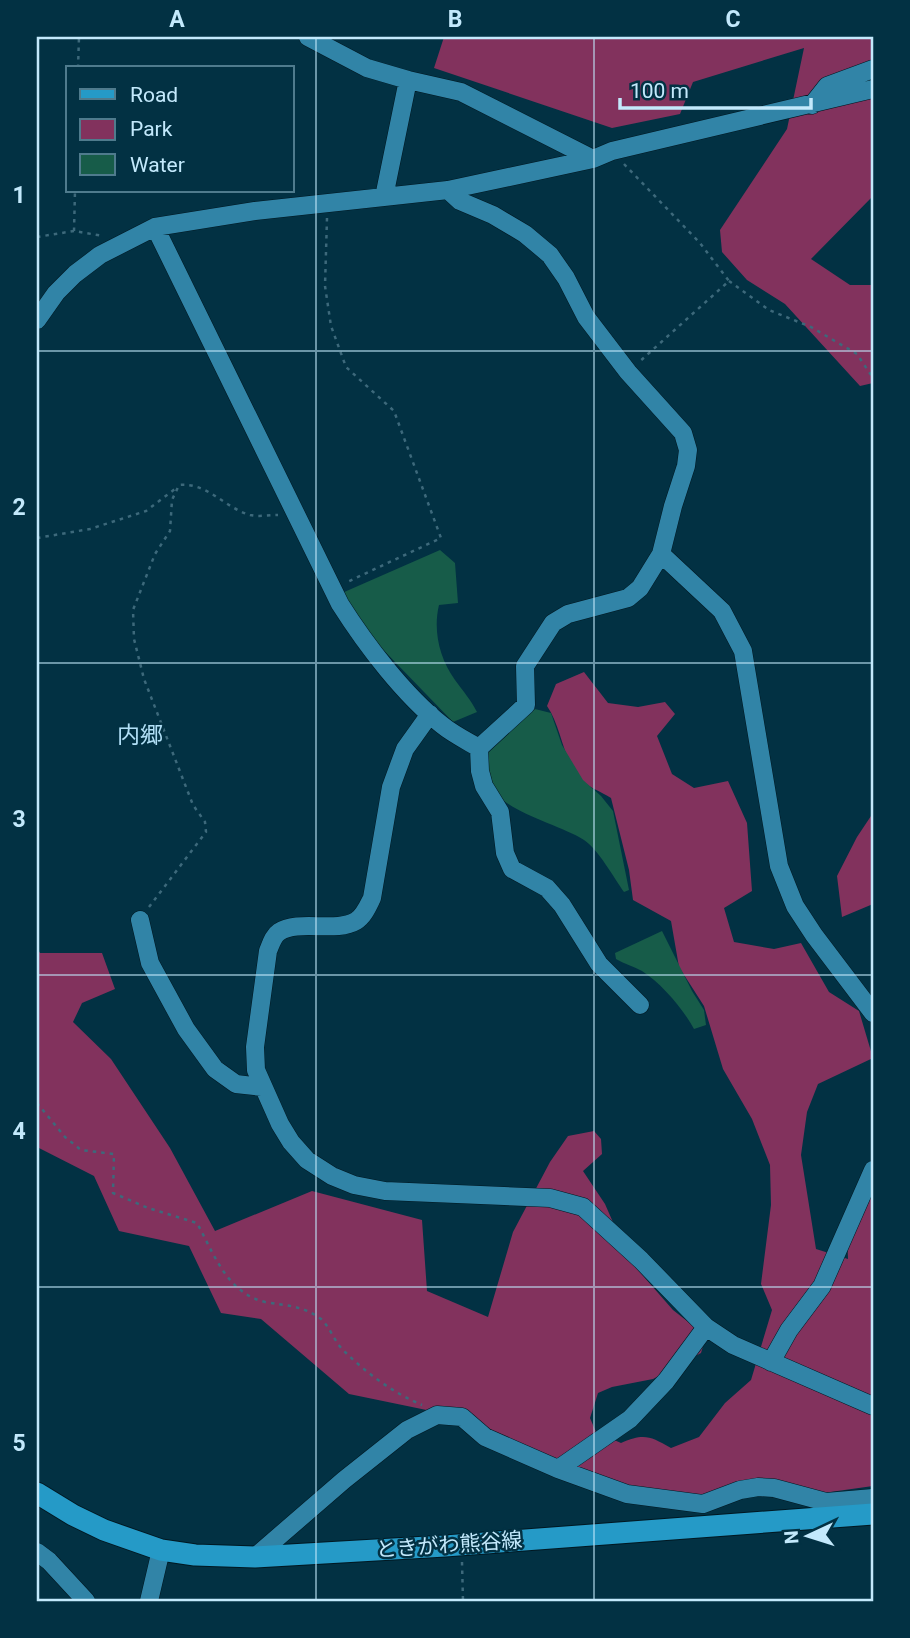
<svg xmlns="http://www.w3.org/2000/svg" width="910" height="1638" font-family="Roboto,'Noto Sans JP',sans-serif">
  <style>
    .green { fill: #82325d }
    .water { fill: #175c49 }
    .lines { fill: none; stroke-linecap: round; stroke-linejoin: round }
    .minor-casing { stroke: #001822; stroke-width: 19 }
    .major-casing { stroke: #001822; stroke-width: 23 }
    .path { stroke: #3d697b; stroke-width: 2.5; stroke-dasharray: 3.5 5; stroke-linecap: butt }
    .minor { stroke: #3184a7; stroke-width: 18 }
    .major { stroke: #259ac7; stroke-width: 21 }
    .grid { fill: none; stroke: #c3e9fc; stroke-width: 2; stroke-opacity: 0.55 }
    .labels { text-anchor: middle; stroke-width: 5; stroke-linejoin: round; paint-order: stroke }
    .street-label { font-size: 21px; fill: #c3e9fc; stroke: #023143 }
    .neighbourhood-label { font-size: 23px; fill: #b2e0f7; stroke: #023143 }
    .neatline { fill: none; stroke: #c3e9fc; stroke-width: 2.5 }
    .grid-label { font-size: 23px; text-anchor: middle; font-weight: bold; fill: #c3e9fc }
  </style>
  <rect width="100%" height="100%" fill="#023143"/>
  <path class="green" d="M444 37H873V196L811 259 850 285H873V383L860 386 785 304 747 280 722 252 720 230 787 129 804 48 693 82 680 114 612 128 434 68Z
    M584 672 608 703 638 707 665 702 675 714 657 736 672 774 694 788 728 781 747 823 752 891 724 908 734 942 774 949 801 943 829 992 859 1011 873 1058 818 1084 807 1112 801 1155 816 1249 848 1259 847 1231 873 1170V1486L816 1494 709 1496 628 1489 441 1413 349 1394 261 1319 221 1313 189 1246 119 1231 94 1176 37 1147V948L40 953H102L115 989 82 1003 73 1022 111 1059 170 1148 215 1231 312 1191 422 1220 427 1291 488 1317 513 1232 550 1162 568 1136 594 1131 601 1139 602 1154 583 1171 605 1204 630 1261 673 1310 706 1336 701 1353 653 1379 612 1387 598 1393 590 1418 596 1432 621 1443C644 1433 650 1436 671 1448L699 1437 725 1403 751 1380 772 1310 761 1284 771 1205 770 1165 752 1119 723 1069 704 1006 679 967 671 921 633 900 629 870 611 798C602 792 585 786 578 777 563 758 561 726 547 706L556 684Z
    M873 813V904L842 917 837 876 857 837Z"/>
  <path class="water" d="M440 550 455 563 458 603 439 605C433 630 439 658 455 680 463 691 471 700 477 712L453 722 367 633 342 593Z
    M535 709 551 713 562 745 583 780 601 796 613 811 629 890 624 892C614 878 598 849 584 840 559 824 503 812 491 786 487 776 487 763 488 753Z
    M662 931 692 991 704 1010 706 1025 694 1029C684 1010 661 983 642 971 633 966 624 964 616 959L615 953Z"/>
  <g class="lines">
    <defs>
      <path id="minor" d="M308 37 367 68 408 80 384 197
        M408 80 461 92 593 159
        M812 105 827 86 873 69
        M448 190 460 201 493 215 525 234 550 255 566 278 586 317 628 372 683 433 688 450 686 466 673 506 661 554 640 588 628 598 568 614 553 623 525 666 526 705 479 748
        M155 227 340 604C366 645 404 695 442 725 453 734 467 741 479 748
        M37 320 56 293 75 274 100 255 155 227 255 211 448 190 593 159 612 151 873 89
        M661 554 722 611 743 651 779 866 795 906 814 935 873 1013
        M430 714 405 749 391 787 372 898C368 906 364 916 356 921 336 933 298 919 279 932 273 936 271 944 268 951L255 1047 256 1070 280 1124 291 1142 307 1160 332 1176 354 1185 385 1191 550 1198 583 1207 641 1260 706 1327 733 1345 873 1406
        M479 748 480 771 484 786 500 812 505 853 512 869 547 888 562 905 599 964 640 1005
        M140 920 150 963 186 1029 215 1069 236 1084 262 1087
        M771 1362 789 1330 822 1286 873 1170
        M558 1469 630 1419 666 1381 706 1327
        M37 1552 49 1561 86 1601
        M255 1557 344 1480 407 1430 437 1415 462 1417 485 1437 558 1469 627 1494 703 1504 740 1490 758 1487 774 1488 826 1502 873 1498
        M149 1601 161 1550"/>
      <path id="major" d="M37 1493 73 1515 104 1530 161 1550 195 1555 255 1557 445 1546 873 1514"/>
    </defs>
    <use href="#minor" class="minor-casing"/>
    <use href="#major" class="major-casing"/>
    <path class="path" d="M78 68 79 37
      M624 164 700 243 729 281 638 363
      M327 218 325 286 331 326 346 367 394 411 441 538 345 583
      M74 231 75 191
      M37 237 74 231 103 236
      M729 281 769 310 811 327 857 354 873 378
      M37 538 90 529 146 511 175 489
      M149 907 206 832 205 822 193 805 144 679 134 639 133 610 155 554 170 531 172 500 179 485C207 482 225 508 250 515 259 517 269 515 278 515
      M37 1103 65 1137 81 1150 114 1154 113 1193 148 1208 197 1223C214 1254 227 1293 265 1302 287 1306 302 1305 321 1319 330 1327 334 1341 343 1350 365 1372 393 1393 422 1405
      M462 1562 463 1601"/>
    <use href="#minor" class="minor"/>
    <use href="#major" class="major"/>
  </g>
  <path class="grid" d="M316 37V1601M594 37V1601M37 351H873M37 663H873M37 975H873M37 1287H873"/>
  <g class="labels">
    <g class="street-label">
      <text transform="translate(449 1545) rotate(-4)" y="7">ときがわ熊谷線</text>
    </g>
    <g class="neighbourhood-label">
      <text x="140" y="743">内郷</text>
    </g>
  </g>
  <rect width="910" height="1638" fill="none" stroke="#023143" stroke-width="77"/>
  <rect x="66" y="66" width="228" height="126" fill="#023143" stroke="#4f7b8d" stroke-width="2"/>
  <rect x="80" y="89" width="35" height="10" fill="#259ac7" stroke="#4f7b8d" stroke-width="2"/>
  <text x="130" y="102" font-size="21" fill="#c3e9fc">Road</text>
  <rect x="80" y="119" width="35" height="21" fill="#82325d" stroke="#4f7b8d" stroke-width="2"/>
  <text x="130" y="136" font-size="21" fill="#c3e9fc">Park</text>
  <rect x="80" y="154" width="35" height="21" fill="#175c49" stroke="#4f7b8d" stroke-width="2"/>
  <text x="130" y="172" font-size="21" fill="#c3e9fc">Water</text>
  <g transform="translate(808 1536) rotate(266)" stroke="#023143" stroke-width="5" paint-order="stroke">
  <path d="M0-5L12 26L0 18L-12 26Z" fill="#c3e9fc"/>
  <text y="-10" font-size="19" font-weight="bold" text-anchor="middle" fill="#c3e9fc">N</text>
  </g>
  <path d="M620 98v10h191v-10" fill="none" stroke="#c3e9fc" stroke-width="3.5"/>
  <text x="630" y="98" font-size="21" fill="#c3e9fc" stroke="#023143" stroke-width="5" paint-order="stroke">100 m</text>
  <rect x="38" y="38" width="834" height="1562" class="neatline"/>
  <g class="grid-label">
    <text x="177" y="27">A</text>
    <text x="455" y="27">B</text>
    <text x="733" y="27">C</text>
    <text x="19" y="203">1</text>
    <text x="19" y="515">2</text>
    <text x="19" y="827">3</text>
    <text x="19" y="1139">4</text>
    <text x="19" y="1451">5</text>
  </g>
</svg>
